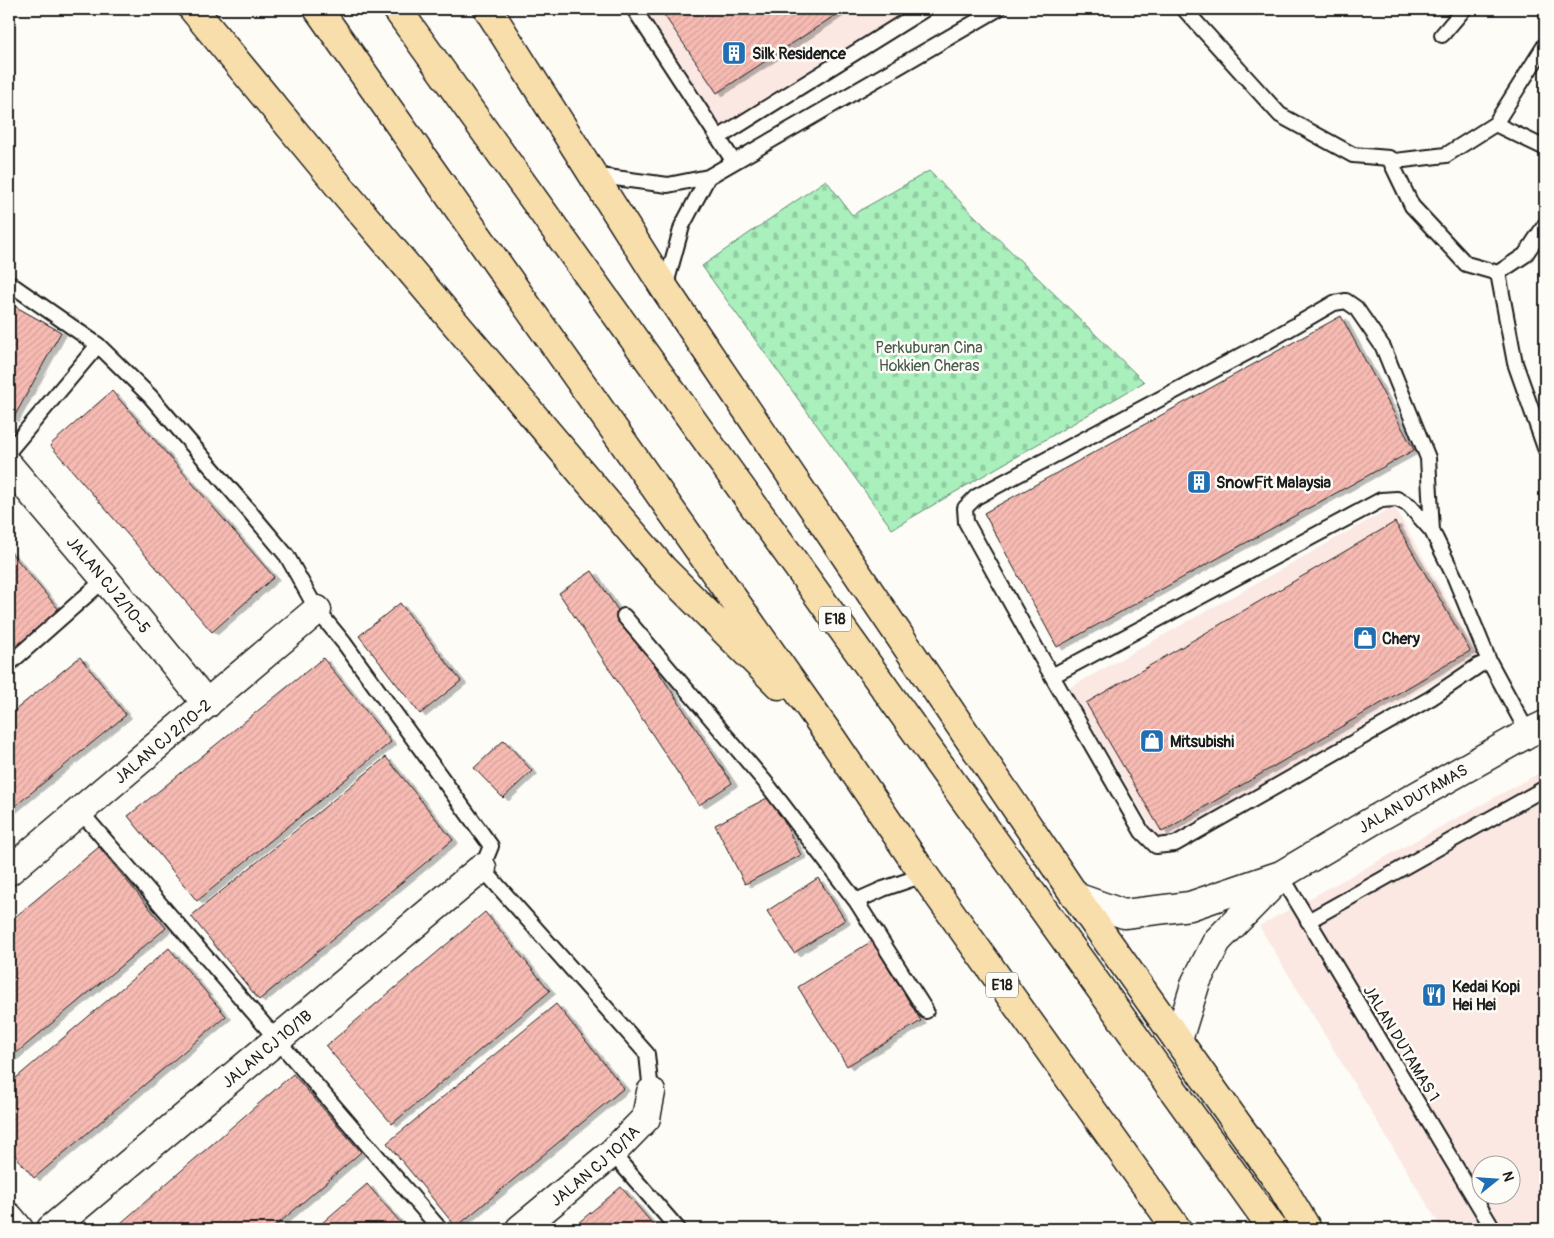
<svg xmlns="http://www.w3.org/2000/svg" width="1554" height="1238" font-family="Pangolin,sans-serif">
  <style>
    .built { fill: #fbe8e3; fill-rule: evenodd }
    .cemetery { fill: url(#cemetery-stones); stroke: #62866c }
    .building { fill: url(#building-hatch); stroke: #1c1c1c; filter: url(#shadow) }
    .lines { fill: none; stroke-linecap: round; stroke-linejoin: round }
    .lane-casing { stroke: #1c1c1c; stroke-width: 18 }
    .street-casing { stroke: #1c1c1c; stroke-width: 31 }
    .secondary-casing { stroke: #1c1c1c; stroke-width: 31 }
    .highway-casing { stroke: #1c1c1c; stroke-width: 31 }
    .lane { stroke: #fdfcf7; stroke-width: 14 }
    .street { stroke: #fdfcf7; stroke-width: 28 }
    .secondary { stroke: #fdfcf7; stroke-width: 28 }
    .highway { stroke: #f8deab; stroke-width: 28 }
    .labels { text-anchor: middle; stroke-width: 5; stroke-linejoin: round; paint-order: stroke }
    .shield { fill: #fdfcf7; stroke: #605f5e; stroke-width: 1 }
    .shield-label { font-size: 15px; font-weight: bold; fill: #1c1c1c }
    .poi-label { font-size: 16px; font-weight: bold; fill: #1c1c1c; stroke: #fdfcf7; text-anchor: start }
    .park-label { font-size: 16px; fill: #465c4c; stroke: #fdfcf7 }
    .street-label { font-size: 16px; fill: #1c1c1c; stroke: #fdfcf7 }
  </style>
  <defs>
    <pattern id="cemetery-stones" width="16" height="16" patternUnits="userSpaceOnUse" patternTransform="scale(1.25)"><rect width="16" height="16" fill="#a9f0bd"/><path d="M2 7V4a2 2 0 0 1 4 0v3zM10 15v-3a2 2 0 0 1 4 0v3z" fill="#91cda2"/></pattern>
    <pattern id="building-hatch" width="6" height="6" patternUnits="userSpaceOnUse" patternTransform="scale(1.25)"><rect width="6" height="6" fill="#f7bbb3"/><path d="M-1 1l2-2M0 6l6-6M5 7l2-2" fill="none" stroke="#d3a099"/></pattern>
    <filter id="shadow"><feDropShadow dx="5.5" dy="3" stdDeviation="0" flood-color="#0004"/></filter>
  </defs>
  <rect width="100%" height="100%" fill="#fdfcf7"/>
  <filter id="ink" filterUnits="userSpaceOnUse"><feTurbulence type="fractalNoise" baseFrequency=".02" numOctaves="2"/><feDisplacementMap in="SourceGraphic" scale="10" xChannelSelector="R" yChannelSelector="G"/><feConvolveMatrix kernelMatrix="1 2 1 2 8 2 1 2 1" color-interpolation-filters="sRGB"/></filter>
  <g filter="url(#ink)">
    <path class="built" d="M645 9H912L722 127Z
      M1394 506 1479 656 1176 836 1159 840 1069 688Z
      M1545 770V1229H1442L1259 926ZM1482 1166H1512V1196H1482Z"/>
    <path class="cemetery" d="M929 171 1144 382 892 529 702 266 826 180 852 215Z"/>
    <path class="building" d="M660 9H834L837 14 717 93Z
      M9 303 61 332 13 419 9 416Z
      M1341 316 1414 450 1057 647 984 513Z
      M112 391 274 577 212 632 50 445Z
      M1395 522 1470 651 1162 832 1086 703Z
      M9 550 60 611 9 654Z
      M592 571 732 783 699 805 559 593Z
      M400 603 461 681 420 714 359 636Z
      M80 657 126 715 9 811V715Z
      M323 658 391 742 197 901 128 816Z
      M504 740 532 771 503 798 474 768Z
      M386 757 453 840 259 1000 191 916Z
      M771 796 801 855 745 884 715 825Z
      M99 847 166 928 9 1059V922Z
      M818 878 845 920 794 953 767 911Z
      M485 912 550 991 392 1124 326 1046Z
      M872 941 921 1021 847 1066 798 987Z
      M169 948 226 1016 34 1178 9 1148V1084Z
      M556 1004 624 1088 456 1227 387 1143Z
      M293 1074 361 1152 272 1229H114Z
      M367 1184 406 1229H315Z
      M621 1187 657 1229H571Z"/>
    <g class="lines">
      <defs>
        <path id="lane" d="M634 9 734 162
          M1184 9 1280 115 1353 155 1389 158 1395 161 1446 155 1495 124 1545 45
          M1442 35 1464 9
          M1495 124 1545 148
          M718 138 925 9
          M1389 158 1412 206 1466 264 1498 273 1525 255 1545 225
          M592 175 668 185 708 177 998 9
          M1498 273 1515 363 1545 448
          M9 283 98 345 150 396 250 512 287 556 317 610 344 643 491 846 482 868 647 1054 651 1092
          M665 288 682 226 708 177
          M9 451 98 345
          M1432 531 1455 578 1489 661 1528 733
          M624 616 766 783 856 901 883 889 924 875
          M9 664 105 579
          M1052 676 1381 500 1397 499 1409 505 1432 531 1428 458 1383 347 1356 308 1346 301 1334 303 1265 343 976 497 965 508 966 522 1037 650 1142 832 1156 846 1175 844 1431 698 1478 666 1489 661
          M80 811 440 1229
          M1281 875 1493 1229
          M856 901 926 1011
          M1308 921 1545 788
          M612 1153 678 1229"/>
        <g id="street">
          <path id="s1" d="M9 466 105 579 207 704"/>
          <path id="s2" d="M9 871 317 610"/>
          <path d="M9 1217 19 1229"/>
          <path id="s3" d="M51 1229 482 868"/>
          <path id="s4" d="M520 1229 612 1153 646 1118 651 1092"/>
        </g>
        <g id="secondary">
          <path id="s5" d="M1076 897 1124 914 1190 906 1281 875 1374 820 1528 733 1545 725"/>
          <path d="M1178 1040 1196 982 1217 941 1279 878"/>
        </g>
        <path id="highway" d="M193 9 339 186 663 569 779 685
          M318 9 832 739 924 875 1177 1229
          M397 9 1273 1229
          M488 9 665 289 1076 897 1282 1187 1307 1229"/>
      </defs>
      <use href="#lane" class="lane-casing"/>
      <use href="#street" class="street-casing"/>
      <use href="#secondary" class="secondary-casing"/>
      <use href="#highway" class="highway-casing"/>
      <use href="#lane" class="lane"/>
      <use href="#street" class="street"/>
      <use href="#secondary" class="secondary"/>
      <use href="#highway" class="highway"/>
    </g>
  </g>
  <defs>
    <symbol id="building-square" viewBox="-11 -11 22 22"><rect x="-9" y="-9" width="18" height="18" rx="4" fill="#1f6fb2" stroke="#fdfcf7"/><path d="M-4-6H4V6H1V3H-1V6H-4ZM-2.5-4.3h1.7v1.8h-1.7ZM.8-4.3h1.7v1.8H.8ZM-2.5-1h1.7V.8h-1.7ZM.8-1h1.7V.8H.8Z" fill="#fff"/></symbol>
    <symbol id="shop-square" viewBox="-11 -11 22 22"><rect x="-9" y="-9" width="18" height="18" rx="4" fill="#1f6fb2" stroke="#fdfcf7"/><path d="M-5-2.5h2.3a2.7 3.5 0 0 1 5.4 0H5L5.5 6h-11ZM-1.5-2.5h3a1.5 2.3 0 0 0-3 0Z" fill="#fff"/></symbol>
    <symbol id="restaurant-square" viewBox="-11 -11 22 22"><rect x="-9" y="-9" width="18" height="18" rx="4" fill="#1f6fb2" stroke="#fdfcf7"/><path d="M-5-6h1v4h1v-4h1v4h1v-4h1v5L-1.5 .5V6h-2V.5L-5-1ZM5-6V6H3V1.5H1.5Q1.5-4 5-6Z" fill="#fff"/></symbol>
  </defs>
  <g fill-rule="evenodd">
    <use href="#building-square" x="720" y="39" width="28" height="28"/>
    <use href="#building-square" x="1185" y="468" width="28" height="28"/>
    <use href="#shop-square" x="1351" y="624" width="28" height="28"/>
    <use href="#shop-square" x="1138" y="727" width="28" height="28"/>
    <use href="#restaurant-square" x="1420" y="981" width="28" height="28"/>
  </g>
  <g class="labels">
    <g class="shield">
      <rect x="819" y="606.5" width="32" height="25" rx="4"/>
      <rect x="986" y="972.5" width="32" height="25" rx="4"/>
    </g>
    <g class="shield-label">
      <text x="835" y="624">E18</text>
      <text x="1002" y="990">E18</text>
    </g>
    <g class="poi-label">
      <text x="752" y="59">Silk Residence</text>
      <text x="1216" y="488">SnowFit Malaysia</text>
      <text x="1382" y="644">Chery</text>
      <text x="1170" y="747">Mitsubishi</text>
      <text x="1452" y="992">Kedai Kopi<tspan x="1452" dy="18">Hei Hei</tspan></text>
    </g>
    <g class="park-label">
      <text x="929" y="353">Perkuburan Cina<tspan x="929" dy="18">Hokkien Cheras</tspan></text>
    </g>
    <g class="street-label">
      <text dy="6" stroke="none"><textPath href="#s1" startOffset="155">JALAN CJ 2/10-5</textPath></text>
      <text dy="6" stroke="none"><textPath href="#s2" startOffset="201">JALAN CJ 2/10-2</textPath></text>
      <text dy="6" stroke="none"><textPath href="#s5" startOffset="366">JALAN DUTAMAS</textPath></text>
      <text transform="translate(1402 1043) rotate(59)" y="6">JALAN DUTAMAS 1</text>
      <text dy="6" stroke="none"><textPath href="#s3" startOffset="281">JALAN CJ 10/1B</textPath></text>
      <text dy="6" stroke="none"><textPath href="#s4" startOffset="98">JALAN CJ 10/1A</textPath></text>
    </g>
  </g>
  <rect width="1554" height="1238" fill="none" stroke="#fdfcf7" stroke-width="30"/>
  <rect x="15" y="15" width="1524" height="1208" fill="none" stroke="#1c1c1c" stroke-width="2" filter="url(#ink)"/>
  <g transform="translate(1496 1180) rotate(73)"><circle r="24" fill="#fdfcf7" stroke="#a3a29f"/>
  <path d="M0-4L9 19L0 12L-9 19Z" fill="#1f6fb2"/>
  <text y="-8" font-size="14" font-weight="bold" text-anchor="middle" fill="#1c1c1c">N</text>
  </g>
</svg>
